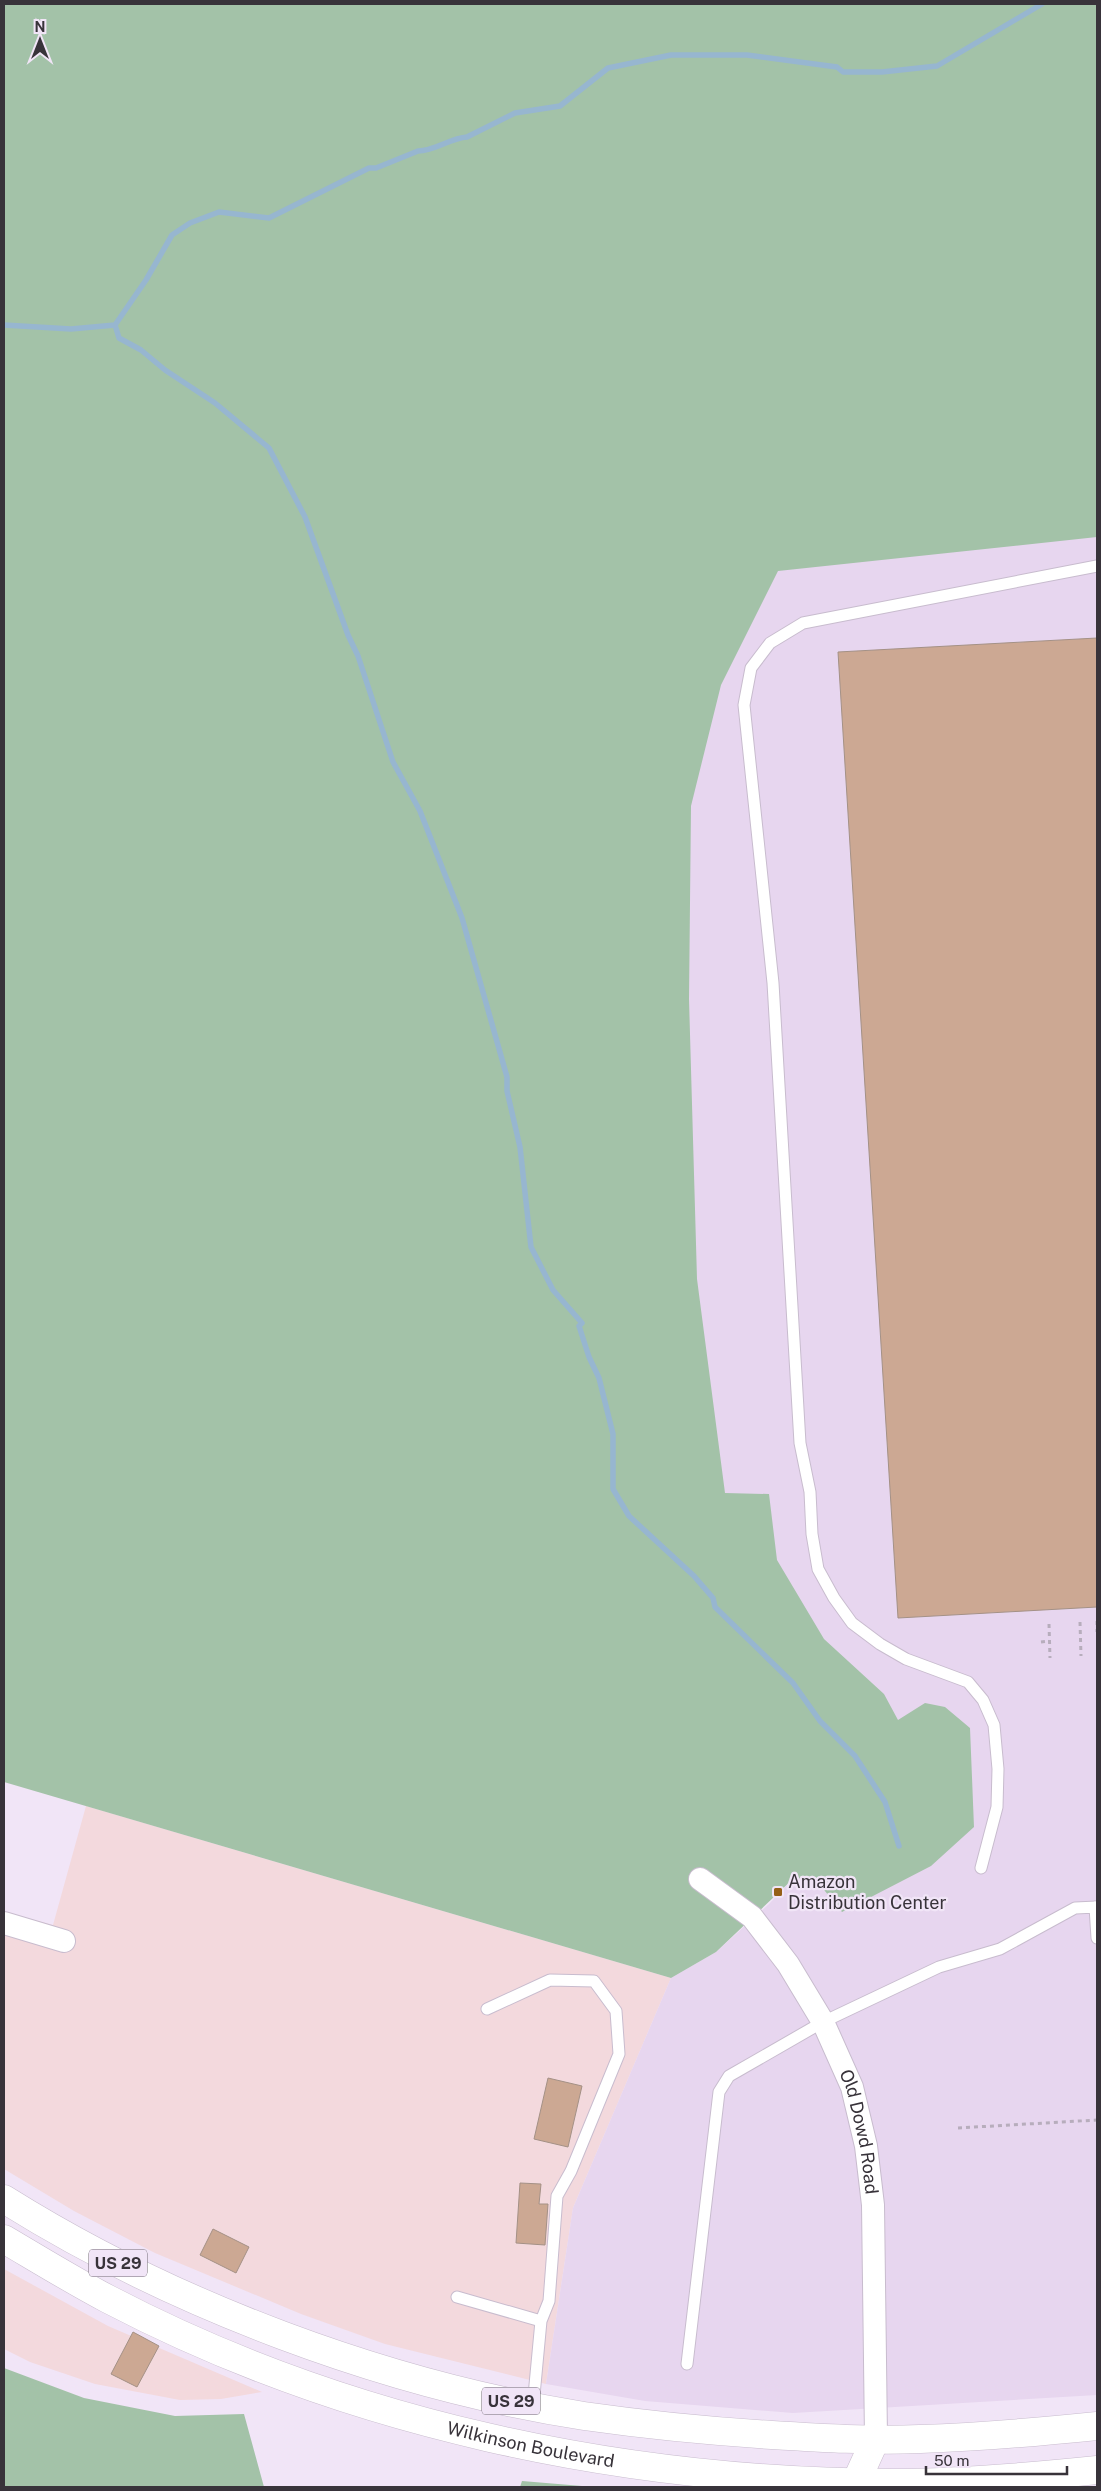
<svg xmlns="http://www.w3.org/2000/svg" width="1101" height="2491" font-family="'Public Sans',sans-serif">
  <style>
    .commercial { fill: #f3d9dd }
    .built { fill: #e7d6ef }
    .green { fill: #a3c2a8 }
    .lines { fill: none; stroke-linecap: round; stroke-linejoin: round }
    .stream { stroke: #97b6d0; stroke-width: 5.5 }
    .building { fill: #cca893; stroke: #a49186 }
    .service-casing { stroke: #c8bcce; stroke-width: 13 }
    .minor-casing { stroke: #c8bcce; stroke-width: 24 }
    .tertiary-casing { stroke: #c8bcce; stroke-width: 29 }
    .primary-casing { stroke: #c8bcce; stroke-width: 29 }
    .path { stroke: #b7adbc; stroke-width: 3; stroke-dasharray: 4 4; stroke-linecap: butt }
    .service { stroke: #fff; stroke-width: 11 }
    .minor { stroke: #fff; stroke-width: 22 }
    .tertiary { stroke: #fff; stroke-width: 28 }
    .primary { stroke: #fff; stroke-width: 28 }
    .poi-dot { fill: #955f17; stroke: #f1e5f7; stroke-width: 2 }
    .labels { text-anchor: middle; stroke-width: 4.5; stroke-linejoin: round; paint-order: stroke }
    .shield { fill: #f1e5f7; stroke: #706873; stroke-width: 1 }
    .shield-label { font-size: 16px; font-weight: bold; fill: #38333a }
    .poi-label { font-size: 18px; fill: #38333a; stroke: #f1e5f7; text-anchor: start }
    .street-label { font-size: 18px; fill: #38333a; stroke: #f1e5f7 }
  </style>
  <rect width="100%" height="100%" fill="#f1e5f7"/>
  <path class="commercial" d="M86 1806 671 1978 573 2208 546 2384 385 2344 301 2314 155 2253 74 2211 4 2169V1912L53 1925Z
    M4 2269 108 2326 262 2392 221 2399 180 2400 95 2384 30 2362 4 2349Z"/>
  <path class="built" d="M72 409 1097 455V2395L793 2413 645 2401 546 2384 573 2208 671 1978 716 1952 769 1904 856 1812Z"/>
  <path class="green" d="M4 4H1097V537L778 571 721 685 691 806 689 999 697 1279 725 1493 769 1494 777 1560 824 1639 884 1694 898 1720 925 1703 945 1707 970 1728 974 1827 931 1866 842 1912 816 1880 794 1878 716 1952 671 1978 4 1782Z
    M4 2368 84 2398 175 2416 244 2414 264 2487H4Z
    M522 2481 594 2487H520Z"/>
  <g class="lines">
    <path class="stream" d="M4 325 71 329 115 325
      M115 325 119 338 141 350 165 370 215 403 269 448 305 517 348 635 358 656 393 762 420 811 462 918 507 1077V1091L520 1147 531 1247 553 1290 582 1323 579 1326 589 1357 599 1378 613 1434V1489L629 1516 694 1576 713 1598 715 1607 793 1683 820 1721 855 1756 885 1802 899 1846
      M115 325 146 280 172 235 190 223 219 212 269 218 369 168H376L418 151C435 151 450 138 467 137L515 113 560 106 608 68 671 55H747L837 67 843 72H882L937 66 1042 4"/>
  </g>
  <path class="building" d="M1097 638V1607L898 1618 838 652Z
    M548 2078 582 2086 568 2147 534 2139Z
    M520 2183 541 2184 539 2204H548L545 2245 516 2243Z
    M213 2229 249 2247 236 2273 200 2255Z
    M133 2332 159 2346 137 2387 111 2374Z"/>
  <g class="lines">
    <defs>
      <path id="service" d="M981 1868 997 1807 998 1769 994 1725 983 1700 968 1682 906 1659 880 1644 852 1623 834 1598 818 1569 812 1534 810 1492 800 1443 773 983 744 705 751 668 770 643 803 623 1097 566
        M1095 1907 1097 1938
        M487 2009 550 1980 594 1981 616 2011 619 2054 571 2171 557 2196 549 2301 541 2321
        M457 2297 541 2321 533 2406
        M687 2364 719 2092 729 2076 823 2022 939 1967 1000 1949 1075 1908 1097 1907"/>
      <g id="minor">
        <path id="s1" d="M700 1879 752 1917 788 1964 823 2022 852 2087 866 2146 873 2205 876 2438"/>
        <path d="M4 1923 64 1941"/>
      </g>
      <path id="tertiary" d="M857 2487 856 2482 876 2438"/>
      <g id="primary">
        <path d="M4 2199C173 2305 386 2385 584 2416 647 2425 709 2431 772 2435 821 2438 871 2441 920 2439 980 2437 1038 2432 1097 2426"/>
        <path id="s2" d="M4 2239C38 2259 72 2280 108 2299 347 2424 622 2482 892 2483 960 2483 1029 2477 1097 2470"/>
      </g>
    </defs>
    <use href="#service" class="service-casing"/>
    <use href="#minor" class="minor-casing"/>
    <use href="#tertiary" class="tertiary-casing"/>
    <use href="#primary" class="primary-casing"/>
    <path class="path" d="M1097 1621V1632
      M1080 1622 1081 1656
      M1049 1624 1050 1658
      M1041 1642 1049 1641
      M958 2128 1097 2120"/>
    <use href="#service" class="service"/>
    <use href="#minor" class="minor"/>
    <use href="#tertiary" class="tertiary"/>
    <use href="#primary" class="primary"/>
  </g>
  <rect class="poi-dot" x="773" y="1887" width="10" height="10" rx="2.5"/>
  <g class="labels">
    <g class="shield">
      <rect x="89" y="2249.5" width="58" height="27" rx="4"/>
      <rect x="482" y="2387.5" width="58" height="27" rx="4"/>
    </g>
    <g class="shield-label">
      <text x="118" y="2269">US 29</text>
      <text x="511" y="2407">US 29</text>
    </g>
    <g class="poi-label">
      <text x="788" y="1888">Amazon<tspan x="788" dy="21">Distribution Center</tspan></text>
    </g>
    <g class="street-label">
      <text dy="6" stroke="none"><textPath href="#s1" startOffset="308">Old Dowd Road</textPath></text>
      <text dy="6" stroke="none"><textPath href="#s2" startOffset="569">Wilkinson Boulevard</textPath></text>
    </g>
  </g>
  <rect width="1101" height="2491" fill="none" stroke="#38333a" stroke-width="10"/>
  <g transform="translate(40 40)" stroke="#f1e5f7" stroke-width="4" paint-order="stroke">
  <path d="M0-4L9 19L0 12L-9 19Z" fill="#38333a"/>
  <text y="-8" font-size="14" font-weight="bold" text-anchor="middle" fill="#38333a">N</text>
  </g>
  <path d="M926 2466v8h141v-8" fill="none" stroke="#38333a" stroke-width="2.5"/>
  <text x="934" y="2466" font-size="15" fill="#38333a" stroke="#f1e5f7" stroke-width="4" paint-order="stroke">50 m</text>
</svg>
